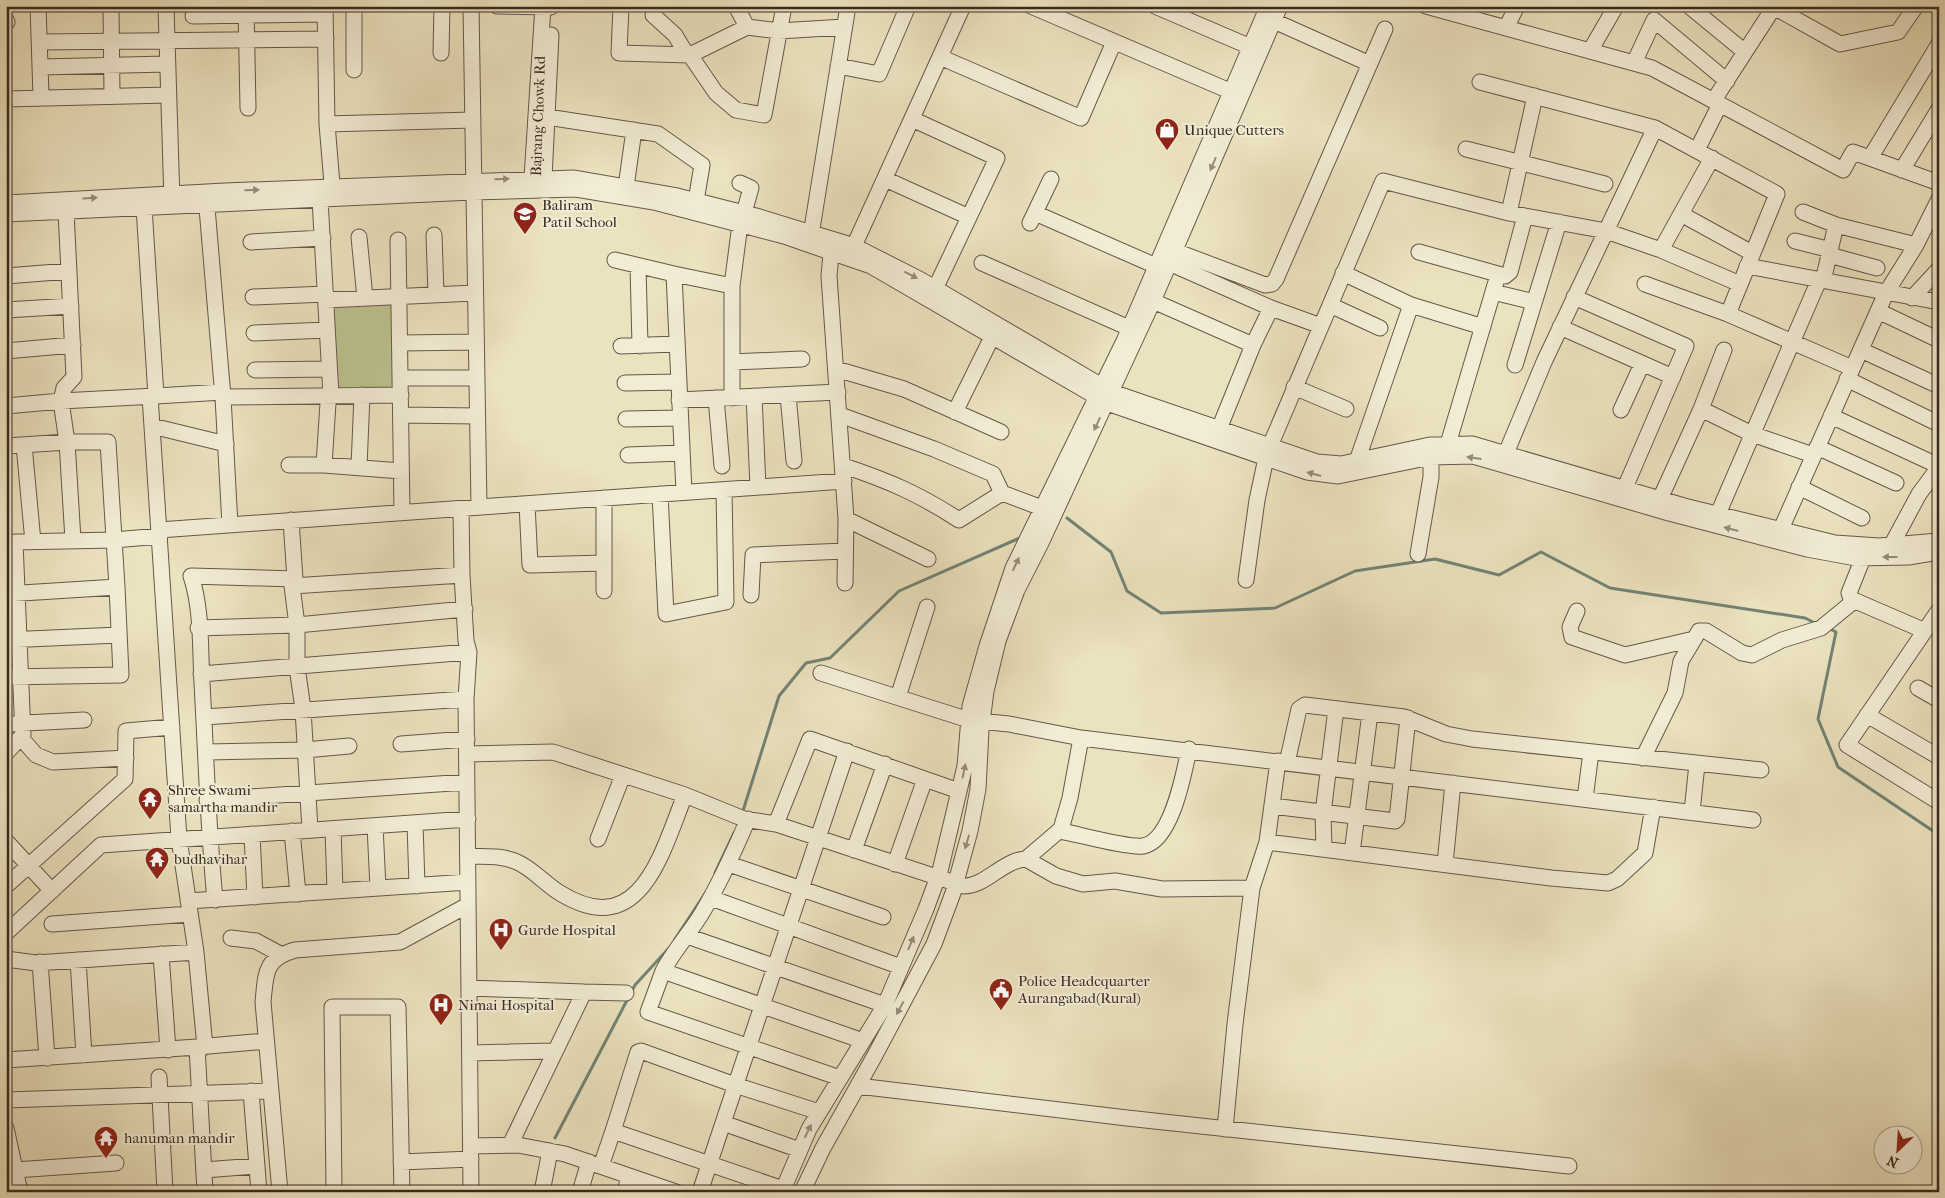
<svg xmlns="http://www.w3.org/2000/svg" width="1945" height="1198" font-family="'IM FELL French Canon',serif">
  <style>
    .green { fill: #bbc28f; stroke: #7a765a }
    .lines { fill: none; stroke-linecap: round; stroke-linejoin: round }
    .stream { stroke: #728375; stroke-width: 3 }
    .minor-casing { stroke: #65584a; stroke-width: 17 }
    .minor { stroke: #f2ecd5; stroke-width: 15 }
    .oneway { fill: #958b7c }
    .labels { text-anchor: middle; stroke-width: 4; stroke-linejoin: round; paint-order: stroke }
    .street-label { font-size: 15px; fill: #382a24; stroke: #f2ecd5 }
    .poi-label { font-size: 15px; fill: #382a24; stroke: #f2ecd5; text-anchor: start }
  </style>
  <rect width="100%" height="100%" fill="#ebe2be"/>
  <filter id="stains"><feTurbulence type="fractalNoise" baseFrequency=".004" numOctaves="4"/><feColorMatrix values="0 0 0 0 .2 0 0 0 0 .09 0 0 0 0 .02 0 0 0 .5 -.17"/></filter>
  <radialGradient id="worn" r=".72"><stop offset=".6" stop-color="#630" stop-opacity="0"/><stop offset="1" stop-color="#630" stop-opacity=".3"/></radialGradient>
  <path class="green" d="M397 299 398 391 335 392 330 304Z"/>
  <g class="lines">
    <path class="stream" d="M1067 518 1111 552 1127 591 1161 613 1275 608 1355 571 1435 559 1499 575 1541 552 1610 588 1805 618 1817 624
      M1828 628 1836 632 1818 719 1838 767 1939 835
      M742 814 779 696 806 663 830 658 899 591 1022 537
      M715 873 734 833
      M675 939 706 892
      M555 1138 635 985 669 948"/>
    <defs>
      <path id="minor" d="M38 6 41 96
        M111 6 112 96
        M166 6 172 202
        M325 6 327 124 333 196
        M354 6V70
        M471 6 479 507
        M497 6 551 7
        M621 6 619 53 690 55 747 27 779 31 844 27
        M736 6 747 27
        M1031 6 1239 95
        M1155 6 1260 51
        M1426 6 1652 68 1843 170 1853 152 1939 183
        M1689 6 1745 52
        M1772 6 1840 44 1898 32 1916 6
        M246 7 248 108
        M653 15 675 35 687 55
        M193 16 325 14
        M6 20 7 22
        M1274 21 1370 64
        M1506 28 1517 6
        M41 42 326 39
        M1590 51 1616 6
        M441 53 442 6
        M690 55 716 93 736 110 764 115 784 6
        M940 57 1081 118 1114 42
        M1634 63 1654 20 1727 81
        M838 66 879 74 908 6
        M41 67 167 64
        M1480 82 1655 128 1777 194 1728 314
        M6 99 168 95
        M1714 100 1774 7
        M547 117 658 134 702 165 696 201
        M912 119 997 158 935 289
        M327 124 473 120
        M1466 149 1605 184
        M1697 150 1720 104
        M1870 158 1939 44
        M1902 170 1939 109
        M885 179 969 217
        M740 183 751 188 744 213
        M538 186 532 178 543 6
        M541 186 544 178 551 35
        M626 187 634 130
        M206 196 223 397 230 525
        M320 199 331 396 328 403 324 465
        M6 203 225 191 573 178 677 196 756 216 854 246 921 280 1112 392 1317 462 1341 464 1430 445 1472 444 1684 506 1835 543 1879 546 1939 541
        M144 207 156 396 223 392
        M1803 212 1836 225
        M1035 213 1156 266
        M1509 213 1535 96
        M6 214 472 192 576 189 654 202 784 236 871 266 1107 403 1307 472 1338 476 1431 457 1473 456 1669 513 1807 549 1856 558 1908 557 1939 552
        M1681 214 1752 253
        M1030 223 1051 179
        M434 235 436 294
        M359 237 365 298
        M398 240 402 512
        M810 241 848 6
        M1795 241 1831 250
        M251 242 323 238
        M832 243 829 276 846 519 845 583
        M854 246 963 6
        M1661 250 1712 158
        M1175 251 1265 285 1272 284 1276 279 1385 29
        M1419 252 1505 276 1510 272 1525 216
        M1829 255 1877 268
        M615 260 674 274
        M982 263 1129 328
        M1169 263 1271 308
        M638 266 640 346
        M1747 266 1939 302
        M1343 273 1411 305
        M6 276 69 271
        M1823 281 1836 225 1916 245
        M1645 284 1728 314 1852 368
        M1493 292 1534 302
        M253 297 326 294
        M1574 297 1686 346 1621 497
        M1912 298 1939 269
        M326 300 474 293
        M1153 301 1253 345 1219 429
        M1330 305 1380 328
        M6 310 71 306
        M1878 311 1939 340
        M1560 327 1673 377
        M254 333 327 330
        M401 343 475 342
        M1253 345 1271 308 1321 326
        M621 346 677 344
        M1861 350 1939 386
        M6 351 73 345
        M732 362 802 359
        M1515 365 1559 222
        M836 369 904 389 1001 432
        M255 370 329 369
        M401 378H476
        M1847 379 1939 424
        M625 383 678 382
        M1294 387 1346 409
        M788 395 794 461
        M150 396 179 839 196 952 205 1047
        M754 396 758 487
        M223 397 401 395
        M716 398 722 466
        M732 398V286L740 224
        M679 400 838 392
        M6 406 61 401 64 388 74 377 66 211
        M1701 409 1752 434 1813 455
        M1621 410 1642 364
        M955 412 992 337
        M401 415 477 416
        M840 415 934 449 993 474 1002 493 959 520C919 494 889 481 844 466
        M1831 416 1939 466
        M626 419 680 418
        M152 426 226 444
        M1448 444 1498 275
        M24 445 33 542
        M6 446 67 442H108L117 587 6 594
        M1270 446 1383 181 1509 213 1606 231 1661 250 1740 284
        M1817 447 1896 483
        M628 455 682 453
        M1357 461 1411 305 1483 327
        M1502 463 1544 362 1655 128
        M289 465H324L401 471
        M359 467 362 395
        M1799 487 1862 518
        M684 492 674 274 732 286
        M1002 493 1042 508
        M660 494 666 614 726 602 724 490
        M1660 499 1701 409 1724 350
        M527 504 530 565 604 563
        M461 509 462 575 466 641 469 652 466 699 471 1192
        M1718 514 1819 280
        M846 519 928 559
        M291 520 295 579 292 586 297 625V667L303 709 310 830
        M159 530 844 481
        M1777 538 1886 293 1916 245 1939 199
        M73 540 67 442 61 401 156 396
        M1891 546 1919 494 1939 467
        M1418 554 1431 477V457
        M1863 558 1849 593 1851 599 1925 631
        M1246 580 1257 500 1266 458
        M292 586 462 575
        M604 591V498
        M751 595 753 555 845 551
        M1939 610 1847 745 1939 802
        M1577 611 1570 627 1572 637 1625 655 1694 639
        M198 628 297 625 465 609
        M6 640 119 635
        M821 673 969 720 1009 724 1081 738 1753 820
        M201 674 469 652
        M6 677 121 675 117 587
        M1918 688 1939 700
        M898 697 927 607
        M1867 715 1939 757
        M204 717 466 699
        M6 724 84 720
        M22 739 36 755 53 762 126 758
        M401 744 467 739
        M207 752 305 750 349 746
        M6 753 23 735 15 542 114 540 160 536
        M467 754 553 752 685 795 744 819 776 824 964 886C986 886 1003 860 1026 859L1056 876 1083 884 1115 881 1162 889 1252 888
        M1643 758 1675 693 1681 661 1699 631H1706L1742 653 1752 655 1782 640 1821 628 1854 601
        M1287 763 1299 709 1305 705 1404 717 1446 734 1472 739 1761 770
        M1585 799 1591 752
        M207 800 467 782
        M1272 806 1395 821 1397 819 1408 718
        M1692 812 1697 764
        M415 823 417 886
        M776 824 810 739 959 791
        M375 826 378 888
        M333 829 335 891
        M292 831 298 894
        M1060 831C1078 834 1127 848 1143 846 1172 841 1184 773 1189 749
        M252 834 255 897
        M598 839 623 775
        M6 841 52 891
        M1267 842 1551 878 1608 883 1617 879 1645 853 1653 807
        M1324 849 1323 813 1336 709
        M854 850 885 764
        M1352 853 1370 713
        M468 856C484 857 502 855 517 862 533 869 545 884 560 893 641 943 662 851 685 795
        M1026 859 1061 829 1070 798 1081 738
        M729 864 883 917
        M895 864 925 779
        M1445 864 1453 783
        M6 886 125 779 126 731 172 727
        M711 898 901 967
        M215 900C208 827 206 755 202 683 200 648 202 609 191 576L295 579
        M188 901 468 882
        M52 924 190 914
        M6 933 101 845 468 819
        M687 936 885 1005
        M231 938 256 941 280 954
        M161 954 168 1050
        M6 959 36 963 196 952
        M78 960 84 1055
        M40 962 47 1058
        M663 971C674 950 690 933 702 913 720 883 734 852 748 819
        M469 988 584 992 510 1145
        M584 992 626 993
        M197 1047 266 1041
        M470 1053 555 1051
        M6 1060 197 1047 205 1192
        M159 1077 165 1192
        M840 1078 648 1012 663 971 863 1041
        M858 1086 1127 1118 1569 1166
        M251 1091 259 1192
        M6 1100 271 1091
        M723 1123 800 1150
        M6 1128 20 1192
        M1225 1129 1235 1024 1252 888 1267 842 1278 761
        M613 1131 638 1052 641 1051 735 1085 819 1112
        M471 1146 518 1145 565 1154 676 1192
        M401 1162 471 1159
        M601 1166 613 1131 783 1189
        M15 1170 116 1163
        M204 1170 257 1166
        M280 1192 263 1002C266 973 264 959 295 950L400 942 468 905
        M334 1192 332 1007H398L402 1192
        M542 1192 550 1151
        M580 1192 589 1162
        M625 1192 629 1176
        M700 1192 847 751
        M782 1192 809 1129 885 1005 926 909 940 871 965 766 970 706 987 646 1013 568 1124 341 1268 6
        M802 1192 823 1148 874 1057 934 944 953 893 970 831 978 789 981 730 986 691 998 641 1017 590 1041 543 1153 301 1280 6"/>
    </defs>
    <use href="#minor" class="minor-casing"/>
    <use href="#minor" class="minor"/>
  </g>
  <defs><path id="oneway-solid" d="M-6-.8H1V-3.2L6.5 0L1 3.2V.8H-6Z" transform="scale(1.25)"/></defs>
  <g class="oneway">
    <use href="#oneway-solid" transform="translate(1213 164) rotate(113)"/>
    <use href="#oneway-solid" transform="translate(502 179) rotate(-2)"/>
    <use href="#oneway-solid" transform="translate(252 190) rotate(-2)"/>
    <use href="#oneway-solid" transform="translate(90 198) rotate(-3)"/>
    <use href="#oneway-solid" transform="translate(911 275) rotate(27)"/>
    <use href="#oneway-solid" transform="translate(1097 424) rotate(115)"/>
    <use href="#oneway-solid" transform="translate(1474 458) rotate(-172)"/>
    <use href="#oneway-solid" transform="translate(1314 474) rotate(-165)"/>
    <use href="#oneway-solid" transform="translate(1731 529) rotate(-165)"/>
    <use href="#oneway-solid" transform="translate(1890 557) rotate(180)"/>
    <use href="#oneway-solid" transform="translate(1016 564) rotate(-65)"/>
    <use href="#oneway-solid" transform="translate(964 771) rotate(-78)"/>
    <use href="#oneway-solid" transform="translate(967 842) rotate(106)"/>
    <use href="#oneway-solid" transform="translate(911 943) rotate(-67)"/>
    <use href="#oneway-solid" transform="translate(900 1008) rotate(118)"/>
    <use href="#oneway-solid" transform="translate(808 1131) rotate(-64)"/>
  </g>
  <defs>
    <symbol id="shop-pin" viewBox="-11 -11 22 30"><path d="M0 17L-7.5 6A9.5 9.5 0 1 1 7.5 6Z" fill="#8f2418" stroke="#f2ecd5"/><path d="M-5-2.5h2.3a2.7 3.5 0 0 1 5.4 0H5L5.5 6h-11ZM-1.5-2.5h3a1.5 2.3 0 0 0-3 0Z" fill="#fff"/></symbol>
    <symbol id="school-pin" viewBox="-11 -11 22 30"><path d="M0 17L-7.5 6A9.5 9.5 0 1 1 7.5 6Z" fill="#8f2418" stroke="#f2ecd5"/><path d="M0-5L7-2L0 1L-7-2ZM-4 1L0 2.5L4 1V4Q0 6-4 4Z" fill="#fff"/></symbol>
    <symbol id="temple-pin" viewBox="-11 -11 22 30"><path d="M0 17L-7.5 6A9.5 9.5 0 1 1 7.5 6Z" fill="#8f2418" stroke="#f2ecd5"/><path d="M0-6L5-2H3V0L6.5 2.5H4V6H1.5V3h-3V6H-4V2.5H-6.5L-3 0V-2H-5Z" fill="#fff"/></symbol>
    <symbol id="hospital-pin" viewBox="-11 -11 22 30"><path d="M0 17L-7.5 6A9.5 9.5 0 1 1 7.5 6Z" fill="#8f2418" stroke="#f2ecd5"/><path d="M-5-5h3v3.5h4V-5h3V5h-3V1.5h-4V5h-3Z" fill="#fff"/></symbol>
    <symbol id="civic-pin" viewBox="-11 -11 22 30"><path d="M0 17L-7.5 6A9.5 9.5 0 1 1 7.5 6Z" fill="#8f2418" stroke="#f2ecd5"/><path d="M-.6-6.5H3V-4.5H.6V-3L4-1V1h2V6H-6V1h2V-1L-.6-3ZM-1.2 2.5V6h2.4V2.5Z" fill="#fff"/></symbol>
  </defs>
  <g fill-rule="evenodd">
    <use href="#shop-pin" x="1153" y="116" width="28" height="38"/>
    <use href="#school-pin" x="511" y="200" width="28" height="38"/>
    <use href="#temple-pin" x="136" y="785" width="28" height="38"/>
    <use href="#temple-pin" x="143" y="845" width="28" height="38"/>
    <use href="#hospital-pin" x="487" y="916" width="28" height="38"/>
    <use href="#civic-pin" x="987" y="976" width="28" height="38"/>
    <use href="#hospital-pin" x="427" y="991" width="28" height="38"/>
    <use href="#temple-pin" x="92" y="1124" width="28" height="38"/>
  </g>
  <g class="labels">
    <g class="street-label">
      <text transform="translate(538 116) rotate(-88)" y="5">Bajrang Chowk Rd</text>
    </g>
    <g class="poi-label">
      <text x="1184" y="135">Unique Cutters</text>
      <text x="542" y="210">Baliram<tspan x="542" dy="17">Patil School</tspan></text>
      <text x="168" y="795">Shree Swami<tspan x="168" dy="17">samartha mandir</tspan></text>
      <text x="174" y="864">budhavihar</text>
      <text x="518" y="935">Gurde Hospital</text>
      <text x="1018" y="986">Police Headcquarter<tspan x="1018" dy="17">Aurangabad(Rural)</tspan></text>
      <text x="458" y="1010">Nimai Hospital</text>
      <text x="124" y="1143">hanuman mandir</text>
    </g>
  </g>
  <rect width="1945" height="1198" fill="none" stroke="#ebe2be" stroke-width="25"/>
  <rect x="8" y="8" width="1930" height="1183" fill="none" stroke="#382a24" stroke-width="2.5"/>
  <rect x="12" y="12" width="1920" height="1173" fill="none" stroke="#382a24"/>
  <g transform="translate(1898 1150) rotate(205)"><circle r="24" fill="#f2ecd5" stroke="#a89e8e"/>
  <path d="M0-4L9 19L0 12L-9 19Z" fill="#8f2418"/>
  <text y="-8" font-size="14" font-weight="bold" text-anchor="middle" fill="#382a24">N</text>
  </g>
  <rect width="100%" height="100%" filter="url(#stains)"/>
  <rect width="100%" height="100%" fill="url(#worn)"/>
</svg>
